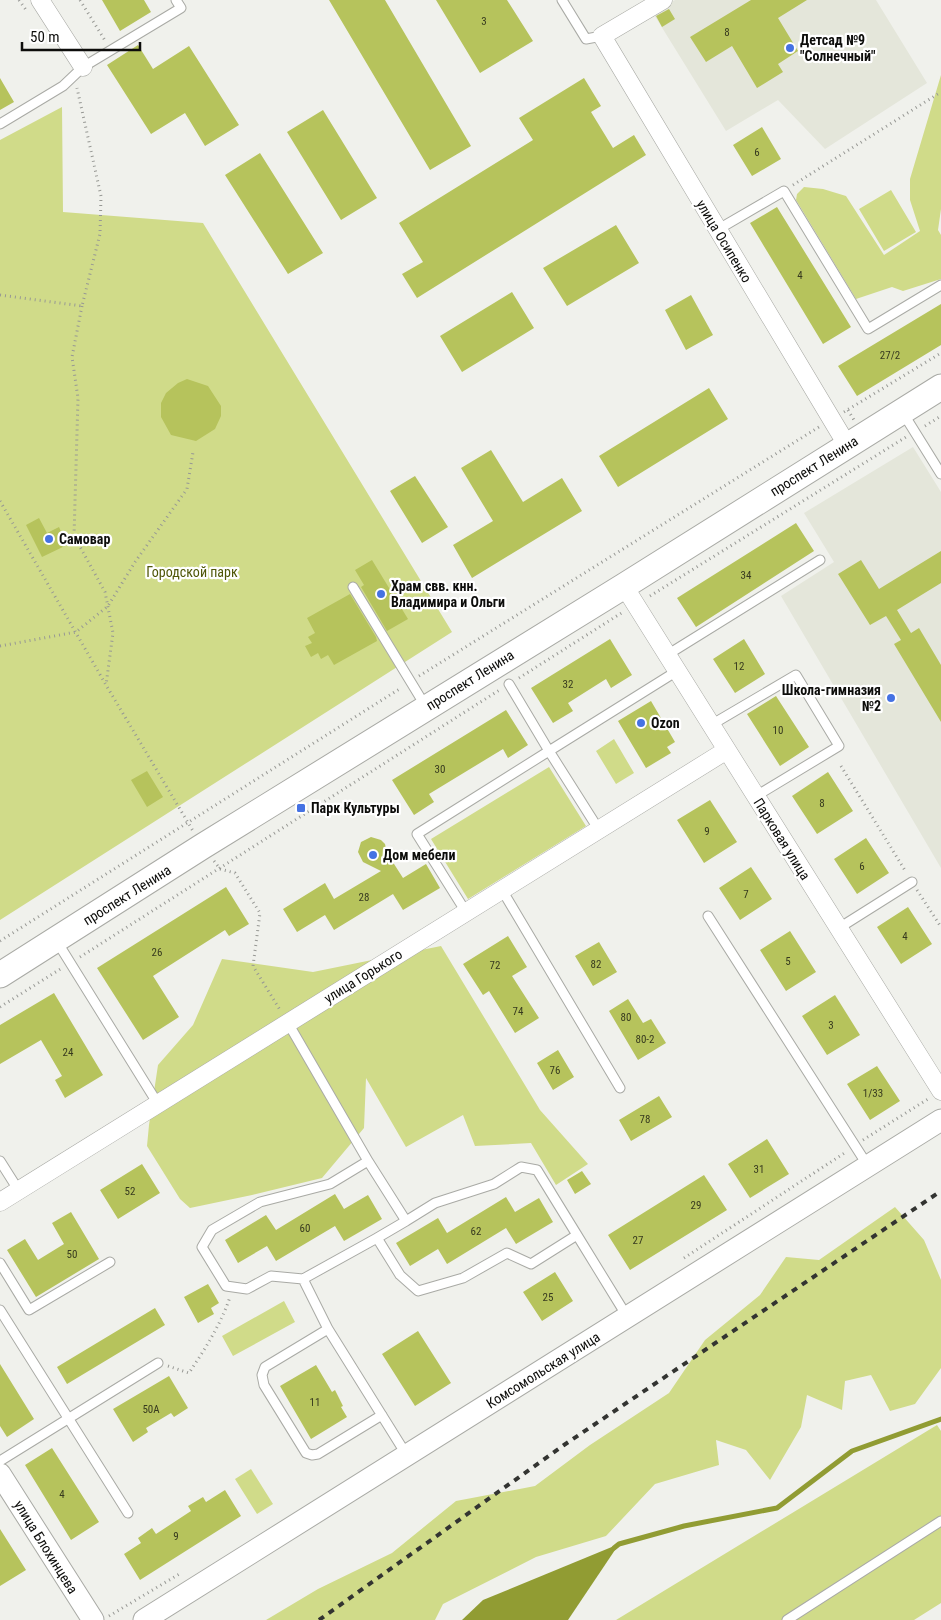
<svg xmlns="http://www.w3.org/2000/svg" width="941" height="1620" font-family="'Roboto Condensed',sans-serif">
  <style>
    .built { fill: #e4e6da }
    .green { fill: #d0db89 }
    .water { fill: #919c33 }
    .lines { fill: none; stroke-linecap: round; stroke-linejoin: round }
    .stream { stroke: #919c33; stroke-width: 5 }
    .building { fill: #b6c35c }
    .service-casing { stroke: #a9aaa5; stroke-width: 11 }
    .minor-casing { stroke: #a9aaa5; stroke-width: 19 }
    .tertiary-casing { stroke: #a9aaa5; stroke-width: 23 }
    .secondary-casing { stroke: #a9aaa5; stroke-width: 27 }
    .path { stroke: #979894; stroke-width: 3; stroke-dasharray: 1 4; stroke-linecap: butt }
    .service { stroke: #fff; stroke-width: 9 }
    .minor { stroke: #fff; stroke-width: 18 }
    .tertiary { stroke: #fff; stroke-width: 21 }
    .secondary { stroke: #fff; stroke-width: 25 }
    .rail { stroke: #333431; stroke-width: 4; stroke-dasharray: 6 6; stroke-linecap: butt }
    .poi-dot { fill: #4572e3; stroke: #fff; stroke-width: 2 }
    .labels { text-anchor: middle; stroke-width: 4.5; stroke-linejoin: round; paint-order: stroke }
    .number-label { font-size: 11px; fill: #373a1f }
    .poi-label { font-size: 14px; font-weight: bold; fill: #0d0d0b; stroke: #fff; text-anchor: start }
    .street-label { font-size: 14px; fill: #0d0d0b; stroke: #fff }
    .park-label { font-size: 14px; fill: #4f5607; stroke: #fff }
  </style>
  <rect width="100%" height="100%" fill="#f0f1ec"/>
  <path class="built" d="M675 0H876L927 83 825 149 778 100 726 131 653 13Z
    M913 447 941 492V868L781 596 834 562 804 513Z"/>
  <path class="green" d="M941 75V209L938 230 941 235V279L903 291 892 287 856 299 796 200 797 194 804 187 823 189 846 196 884 255 920 231 910 200V179Z
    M62 107 63 212 203 223 452 632 0 920V140Z
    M891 190 916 232 884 251 859 209Z
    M614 739 634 773 616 784 596 751Z
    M549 767 586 826 468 899 431 839Z
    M441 946 540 1110 588 1164 556 1185 531 1143 475 1146 463 1115 406 1147 366 1078 364 1128 322 1178 252 1195 190 1208 180 1199 147 1146 149 1125 158 1065 193 1025 222 959 313 972Z
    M895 1207 924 1240 941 1280V1368L915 1404 890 1411 871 1375 845 1381 842 1410 807 1395 801 1427 770 1480 746 1450 716 1440 719 1465 655 1484 606 1536 536 1557 443 1604 435 1620H266L318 1589 392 1553 456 1501 535 1486 590 1445 669 1393 705 1340 760 1295 786 1257 819 1260Z
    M284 1301 295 1322 233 1356 222 1336Z
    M937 1425 941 1431V1603L914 1620H616Z
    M251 1469 273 1504 257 1514 235 1479Z"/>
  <path class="water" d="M619 1544 568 1620H462L483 1600Z"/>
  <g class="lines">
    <path class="stream" d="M614 1548 619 1544 684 1526 777 1508 852 1451 941 1419"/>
  </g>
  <path class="building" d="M102 0H144L151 12 120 31Z
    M329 0H385L471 146 430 170Z
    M436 0H507L533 41 480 73Z
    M751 0H807L778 18 798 51 778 64 783 72 757 88 732 46 706 62 690 37Z
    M669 9 675 19 662 27 656 16Z
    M138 45 153 69 189 46 239 125 205 146 185 113 151 134 107 65Z
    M0 78 14 102 0 110Z
    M584 78 601 106 591 112 613 148 634 135 646 155 417 298 402 274 423 262 399 223 533 140 519 118Z
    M323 110 377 198 341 220 287 132Z
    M762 127 781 159 752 176 733 145Z
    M260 153 323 253 288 274 225 175Z
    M777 207 851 327 823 344 750 223Z
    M616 225 639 263 567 306 543 268Z
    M512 292 534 328 462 372 440 336Z
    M691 295 713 335 686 350 665 310Z
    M941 304V345L857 396 838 366Z
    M187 379 208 386 221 406V416L215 429 196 441 171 435 161 417V403L166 393 178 383Z
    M709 388 728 419 618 487 599 456Z
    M491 450 523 502 562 478 582 511 472 578 453 545 493 521 461 468Z
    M415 476 448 527 422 543 390 491Z
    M39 518 47 533 59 527 67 545 42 557 26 525Z
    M796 523 814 551 696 627 677 598Z
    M941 551V583L897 610 911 633 919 628 941 665V722L894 644 901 640 886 616 870 625 838 574 861 560 879 589Z
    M372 560 408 619 387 631 361 587 364 585 355 570Z
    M350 594 376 637 377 641 334 665 328 655 321 659 318 653 311 657 305 646 312 643 308 637 315 633 307 618Z
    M610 639 632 675 611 688 606 679 568 703 573 711 553 723 531 688Z
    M744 639 765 674 735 693 713 659Z
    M776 696 809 747 780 766 747 714Z
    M651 701 675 742 667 747 671 753 646 768 618 721Z
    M506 710 528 745 508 758 503 749 429 794 434 802 414 815 392 780Z
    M147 771 163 797 147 807 131 780Z
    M828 772 853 811 817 834 792 796Z
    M710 800 737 842 704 863 677 820Z
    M371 837 381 840 385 844 387 853 403 878 426 864 440 888 403 910 393 894 334 930 325 915 297 932 283 909 325 883 334 899 381 871 363 862 358 852 361 842Z
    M866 838 889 873 857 894 834 859Z
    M751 867 772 899 740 920 719 888Z
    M226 887 249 924 229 936 225 930 153 976 179 1017 143 1040 97 968Z
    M908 907 932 944 901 964 877 927Z
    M790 931 816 972 786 991 760 950Z
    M508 936 527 967 512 976 539 1018 515 1033 489 991 483 995 463 964Z
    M599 942 617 972 593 986 575 956Z
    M54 993 103 1075 65 1098 55 1080 62 1076 41 1040 0 1064V1025Z
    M835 995 860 1035 827 1055 802 1016Z
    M628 999 643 1023 651 1019 666 1043 638 1060 609 1011Z
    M558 1050 574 1077 553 1090 537 1063Z
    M877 1066 900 1101 870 1120 847 1084Z
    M659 1096 672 1117 631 1141 619 1120Z
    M767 1139 789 1174 750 1198 728 1164Z
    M142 1164 160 1193 118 1219 100 1190Z
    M582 1171 591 1184 575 1194 567 1180Z
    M704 1175 727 1210 630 1270 608 1235Z
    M335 1194 344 1209 368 1195 382 1219 344 1241 335 1226 276 1261 267 1246 238 1263 225 1240 266 1215 276 1230Z
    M506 1197 515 1212 539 1198 553 1222 516 1244 506 1228 447 1264 438 1249 410 1266 396 1243 438 1218 447 1233Z
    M71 1212 99 1259 36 1297 7 1250 25 1239 38 1260 64 1244 52 1223Z
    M555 1272 573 1301 542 1321 523 1292Z
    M208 1284 219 1303 211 1308 214 1314 198 1323 184 1297Z
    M155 1308 165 1325 67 1384 57 1367Z
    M418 1331 451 1383 415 1406 382 1354Z
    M0 1364 34 1419 7 1437 0 1426Z
    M316 1365 332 1392 335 1390 343 1406 341 1407 347 1417 311 1439 280 1386Z
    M169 1376 188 1408 174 1417 171 1413 146 1428 148 1432 133 1442 113 1409Z
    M52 1448 99 1522 71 1540 25 1465Z
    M225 1490 241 1516 140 1580 124 1554 141 1543 138 1538 152 1528 156 1534 191 1511 188 1506 203 1497 206 1502Z
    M0 1529 26 1570 0 1586Z"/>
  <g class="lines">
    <defs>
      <path id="service" d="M562 0 586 39 602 36
        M0 124 63 86 83 67 181 8 176 0
        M717 230 784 191 868 329 941 285
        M903 413 941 474
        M353 587 426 707
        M667 655 820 560
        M711 725 796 675 839 746 756 796
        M599 830 549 751 677 671
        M502 890 620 1088
        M466 912 417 834 549 751 509 684
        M708 916 868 1166
        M839 928 912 882
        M56 940 158 1104
        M288 1023 368 1161
        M0 1161 19 1191
        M577 1235 537 1170 521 1167 494 1184 435 1203 406 1221 368 1161 330 1184 260 1202 212 1230 202 1247 226 1286 247 1289 271 1276 303 1279 377 1238 400 1275 418 1291 463 1278 507 1253 531 1264 577 1235 628 1318
        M377 1238 406 1221
        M0 1263 29 1310 110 1262
        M303 1279 328 1329 406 1454
        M0 1310 128 1513
        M328 1329 265 1367 262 1375 264 1385 306 1453 312 1455 318 1454 382 1415
        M0 1461 158 1363
        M787 1620 941 1521"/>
      <path id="minor" d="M40 0 83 67
        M663 0 602 36 847 445
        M624 586 941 1091
        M0 1202 727 750"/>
      <path id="tertiary" d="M0 1474 93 1620
        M144 1620 941 1120"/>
      <path id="secondary" d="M0 975 203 846 624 586 941 387"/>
    </defs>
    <use href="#service" class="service-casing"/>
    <use href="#minor" class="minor-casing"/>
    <use href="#tertiary" class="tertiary-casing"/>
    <use href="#secondary" class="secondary-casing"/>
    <path class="path" d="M19 0 26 10
      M80 0 106 42
      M793 185 941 92
      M0 295 82 306 100 234 101 196 77 88
      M82 306 72 357 78 398 74 536 105 592 113 633 106 685
      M848 410 854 420
      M844 412 941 353
      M925 426 941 416
      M0 501 106 685 193 831
      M650 596 906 437
      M0 646 76 632 108 606 135 562 187 489 193 452
      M419 676 819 427
      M519 678 623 612
      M841 766 906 872
      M214 861 220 869 235 873 260 913 253 966 280 1010
      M917 890 941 927
      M0 941 401 688
      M80 957 501 689
      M0 1007 62 968
      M863 1140 928 1099
      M684 1258 846 1152
      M168 1366 189 1373C205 1349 221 1324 230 1297
      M109 1616 181 1573"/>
    <use href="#service" class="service"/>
    <use href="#minor" class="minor"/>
    <use href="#tertiary" class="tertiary"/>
    <use href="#secondary" class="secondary"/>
    <path class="rail" d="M319 1620 564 1445 941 1191"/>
  </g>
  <g class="poi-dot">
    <circle cx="790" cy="48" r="5"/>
    <circle cx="49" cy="539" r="5"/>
    <circle cx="381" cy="594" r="5"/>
    <circle cx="891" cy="698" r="5"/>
    <circle cx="641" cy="723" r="5"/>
    <rect x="296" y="803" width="10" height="10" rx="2.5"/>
    <circle cx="373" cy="855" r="5"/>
  </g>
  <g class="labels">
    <g class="number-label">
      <text x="484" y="25">3</text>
      <text x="727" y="36">8</text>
      <text x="757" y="156">6</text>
      <text x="800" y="279">4</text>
      <text x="890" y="359">27/2</text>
      <text x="746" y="579">34</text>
      <text x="739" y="670">12</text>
      <text x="568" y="688">32</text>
      <text x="778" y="734">10</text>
      <text x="440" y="773">30</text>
      <text x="822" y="807">8</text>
      <text x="707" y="835">9</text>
      <text x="862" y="870">6</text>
      <text x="746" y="898">7</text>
      <text x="364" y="901">28</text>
      <text x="905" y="940">4</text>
      <text x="157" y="956">26</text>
      <text x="788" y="965">5</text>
      <text x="596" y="968">82</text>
      <text x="495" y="969">72</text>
      <text x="518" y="1015">74</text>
      <text x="626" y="1021">80</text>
      <text x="831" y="1029">3</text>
      <text x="645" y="1043">80-2</text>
      <text x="68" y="1056">24</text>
      <text x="555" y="1074">76</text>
      <text x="873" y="1097">1/33</text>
      <text x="645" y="1123">78</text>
      <text x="759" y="1173">31</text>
      <text x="130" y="1195">52</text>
      <text x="696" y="1209">29</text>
      <text x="305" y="1232">60</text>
      <text x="476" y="1235">62</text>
      <text x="638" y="1244">27</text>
      <text x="72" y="1258">50</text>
      <text x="548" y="1301">25</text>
      <text x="315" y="1406">11</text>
      <text x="151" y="1413">50А</text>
      <text x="62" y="1498">4</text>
      <text x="176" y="1540">9</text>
    </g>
    <g class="poi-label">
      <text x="800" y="45">Детсад №9<tspan x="800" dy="16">"Солнечный"</tspan></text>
      <text x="59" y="544">Самовар</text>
      <text x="391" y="591">Храм свв. кнн.<tspan x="391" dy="16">Владимира и Ольги</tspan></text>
      <text x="881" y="695" text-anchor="end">Школа-гимназия<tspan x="881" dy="16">№2</tspan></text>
      <text x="651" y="728">Ozon</text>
      <text x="311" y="813">Парк Культуры</text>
      <text x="383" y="860">Дом мебели</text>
    </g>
    <g class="street-label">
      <text transform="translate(724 241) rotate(59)" y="5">улица Осипенко</text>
      <text transform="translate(814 466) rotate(-32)" y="5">проспект Ленина</text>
      <text transform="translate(470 680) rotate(-32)" y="5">проспект Ленина</text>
      <text transform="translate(782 839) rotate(58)" y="5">Парковая улица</text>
      <text transform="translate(127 895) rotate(-32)" y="5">проспект Ленина</text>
      <text transform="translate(363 976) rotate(-32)" y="5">улица Горького</text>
      <text transform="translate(543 1370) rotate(-32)" y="5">Комсомольская улица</text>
      <text transform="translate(46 1547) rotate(58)" y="5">улица Блохинцева</text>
    </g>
    <g class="park-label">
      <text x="192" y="577">Городской парк</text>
    </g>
  </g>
  <path d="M22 42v8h118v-8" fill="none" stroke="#0d0d0b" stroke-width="2.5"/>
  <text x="30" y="42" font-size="15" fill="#0d0d0b" stroke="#ffffff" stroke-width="4" paint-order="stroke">50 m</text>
</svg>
